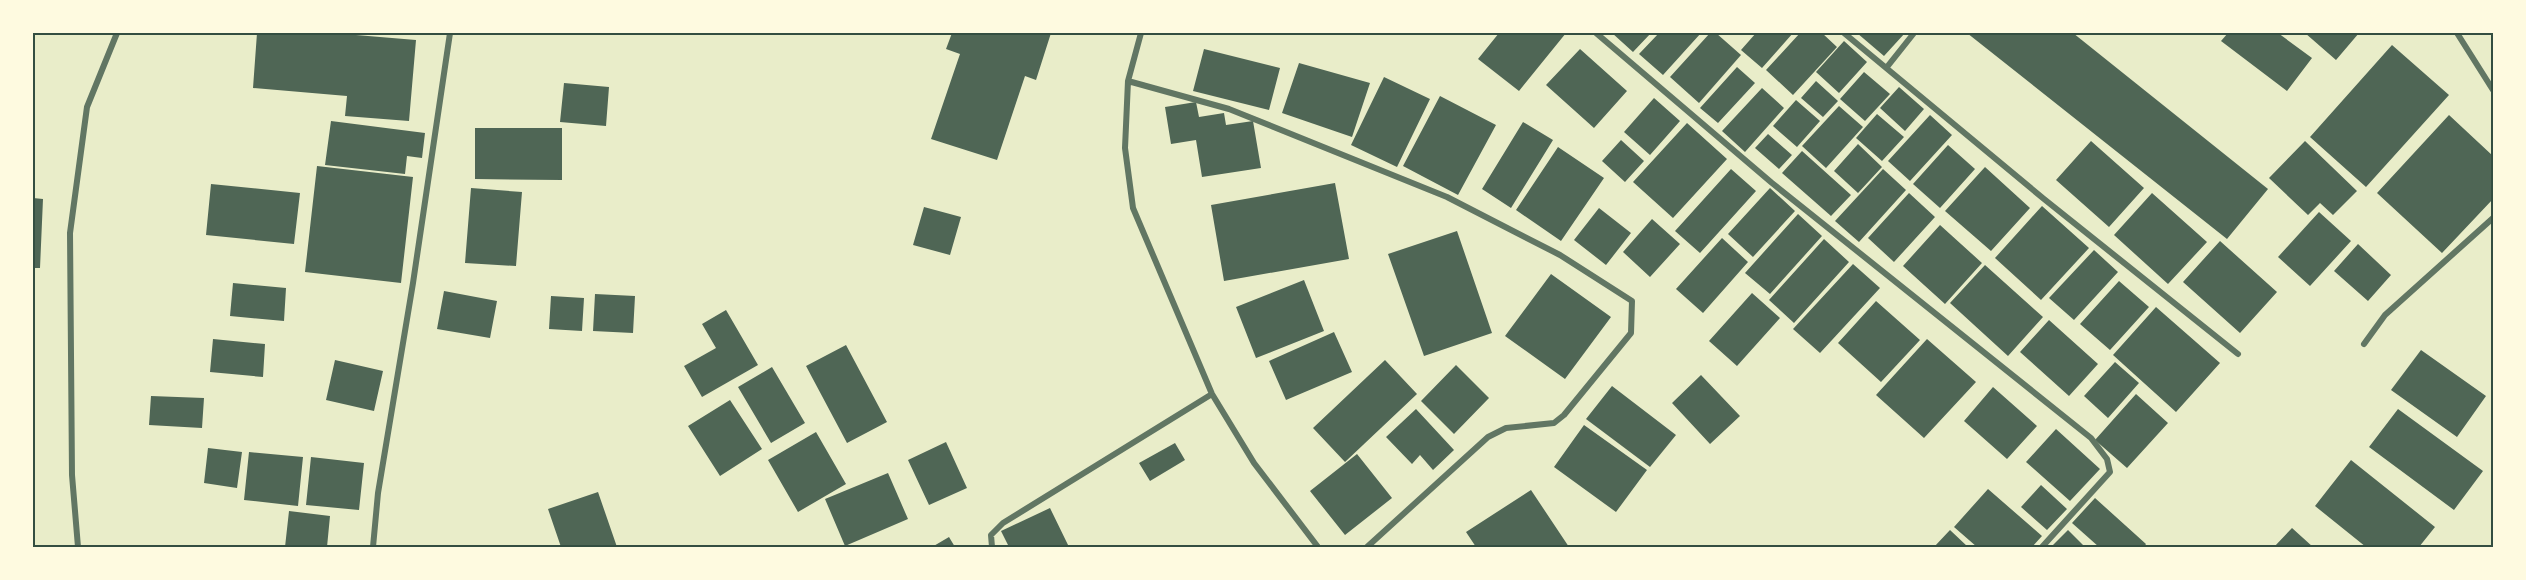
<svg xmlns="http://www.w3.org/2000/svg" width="2526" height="580" font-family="'Sofia Sans Condensed',sans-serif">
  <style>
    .building { fill: #4f6655 }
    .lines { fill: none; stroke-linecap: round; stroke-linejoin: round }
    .minor { stroke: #617663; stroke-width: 6 }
    .neatline { fill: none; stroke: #344e41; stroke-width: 2 }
  </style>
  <rect width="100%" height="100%" fill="#e9edc9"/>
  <path class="building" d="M257 33H332L416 40 409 121 345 116 347 96 253 88Z
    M952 33H1051L1036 80 1025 76 997 160 931 139 960 54 946 49Z
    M1499 33H1566L1519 91 1478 59Z
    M1612 33H1651L1633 52Z
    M1659 33H1701L1663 75 1639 54Z
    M1710 33H1716L1741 55 1699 103 1670 77Z
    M1756 33H1793L1762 68 1741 50Z
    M1800 33H1822L1837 47 1793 95 1766 70Z
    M1857 33H1905L1884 56Z
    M1967 33H2073L2268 189 2227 239Z
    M2228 33H2278L2312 58 2287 91 2221 41Z
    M2305 33H2359L2336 60Z
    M1844 41 1867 62 1839 93 1816 72Z
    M2392 45 2449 95 2366 187 2310 137Z
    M1204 49 1280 68 1269 110 1193 91Z
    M1580 49 1627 91 1594 128 1546 85Z
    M1299 63 1370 83 1352 137 1282 113Z
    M1737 67 1755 83 1718 123 1700 108Z
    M1864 72 1890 94 1865 121 1840 99Z
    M1384 77 1430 99 1397 167 1351 145Z
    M1816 81 1838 101 1823 117 1801 98Z
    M564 83 609 87 606 126 560 122Z
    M1899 87 1924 109 1905 131 1880 108Z
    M1762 88 1784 108 1745 152 1722 131Z
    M1440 96 1496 125 1458 195 1403 166Z
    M1654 98 1680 121 1650 155 1624 132Z
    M1796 100 1820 121 1797 147 1773 126Z
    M1196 102 1199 117 1224 113 1226 125 1253 121 1261 168 1202 177 1196 140 1171 144 1165 107Z
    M1839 106 1863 127 1826 168 1802 146Z
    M1877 114 1904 137 1882 161 1856 138Z
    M1930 115 1952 135 1910 181 1888 161Z
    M2449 115 2493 156V199L2442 253 2377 193Z
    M331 121 425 133 422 158 407 156 405 174 325 165Z
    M1523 122 1553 140 1511 208 1482 189Z
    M1687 123 1727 159 1673 218 1633 182Z
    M475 128H562V180L475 179Z
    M1768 134 1792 155 1779 169 1755 148Z
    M1621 140 1644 161 1625 182 1602 161Z
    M2091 141 2144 188 2109 227 2056 180Z
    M2305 141 2357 191 2333 215 2320 203 2308 215 2269 178Z
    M1858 144 1882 167 1858 193 1834 171Z
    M1948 145 1975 169 1940 208 1913 184Z
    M1558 147 1604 178 1561 241 1516 210Z
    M1802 151 1851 195 1831 216 1782 173Z
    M317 166 413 177 401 283 305 272Z
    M1985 167 2030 208 1991 251 1945 211Z
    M1731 169 1756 191 1700 253 1675 231Z
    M1883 169 1906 190 1859 242 1835 221Z
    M1335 183 1349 259 1224 281 1211 205Z
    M211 184 300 193 294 244 206 235Z
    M471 188 522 192 516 266 465 263Z
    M1770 188 1795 211 1753 257 1728 234Z
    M1909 193 1935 217 1894 262 1868 238Z
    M2152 193 2207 242 2168 284 2114 235Z
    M33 198 43 199 40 268H33Z
    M2042 206 2089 248 2041 300 1995 258Z
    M924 207 961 217 950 255 913 245Z
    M1599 208 1631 233 1606 265 1574 240Z
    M2319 212 2351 241 2310 286 2278 257Z
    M1798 214 1822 236 1770 294 1745 273Z
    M1652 219 1680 244 1650 277 1623 252Z
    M1940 225 1982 263 1945 304 1903 266Z
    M1457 231 1492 333 1424 356 1388 254Z
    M1722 238 1748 262 1703 313 1676 289Z
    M1824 239 1849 262 1794 323 1769 300Z
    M2220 241 2277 292 2240 333 2183 282Z
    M2358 244 2391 275 2368 301 2334 271Z
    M2094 250 2118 272 2074 320 2049 298Z
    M1853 264 1880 288 1820 353 1793 329Z
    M1985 265 2043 317 2008 356 1950 303Z
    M1551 274 1611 317 1565 379 1505 336Z
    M1304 280 1324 331 1256 358 1236 307Z
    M2119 281 2149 307 2110 350 2080 324Z
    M233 283 286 288 284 321 230 316Z
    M444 291 497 301 490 338 437 329Z
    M1752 293 1780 318 1737 366 1709 341Z
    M595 294 635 296 633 333 593 331Z
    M551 296 584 298 582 331 549 329Z
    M1876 301 1920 340 1881 382 1838 343Z
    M2156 307 2220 363 2176 412 2113 355Z
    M726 310 758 365 702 397 684 366 716 348 702 324Z
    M2049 320 2098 364 2069 396 2020 352Z
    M1334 332 1352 372 1286 400 1269 361Z
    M213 339 265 344 263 377 210 372Z
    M1927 339 1976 382 1924 438 1876 395Z
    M846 345 887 422 847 443 806 366Z
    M2421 350 2486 396 2457 437 2391 390Z
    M335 360 383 371 374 411 326 400Z
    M1385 360 1417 394 1345 462 1313 428Z
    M2115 362 2139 383 2108 418 2084 396Z
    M1456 365 1489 398 1454 434 1421 401Z
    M772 367 805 423 771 443 738 387Z
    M1701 375 1740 416 1710 444 1672 403Z
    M1612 386 1676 435 1650 467 1586 419Z
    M1993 387 2037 426 2007 459 1964 421Z
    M2136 394 2168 423 2127 468 2095 440Z
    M151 396 204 398 202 428 149 425Z
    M730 400 762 449 720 476 688 426Z
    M1416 409 1454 450 1433 470 1420 455 1412 464 1386 437Z
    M2398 409 2483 471 2454 510 2369 447Z
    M1584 425 1647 470 1616 512 1554 467Z
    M2056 429 2100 469 2070 501 2026 462Z
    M816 432 846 484 798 512 768 460Z
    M946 442 967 488 929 505 908 460Z
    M1175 443 1185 460 1150 481 1139 463Z
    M208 448 242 452 237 488 204 483Z
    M249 452 303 457 298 506 244 500Z
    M1357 454 1392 498 1345 535 1310 491Z
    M311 457 364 463 359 510 306 505Z
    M2351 460 2435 527 2419 547H2366L2315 506Z
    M888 473 908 519 845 546 825 499Z
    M2041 485 2067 509 2047 530 2021 507Z
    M1988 489 2042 536 2032 547H1977L1954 527Z
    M1531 490 1569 547H1476L1466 532Z
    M598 492 617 547H561L548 509Z
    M2095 498 2146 544 2144 547H2099L2072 523Z
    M1050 508 1069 547H1009L1001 531Z
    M289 511 330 516 327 547H285Z
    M2292 528 2313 547H2274Z
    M1950 530 1968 547H1934Z
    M2068 530 2085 547H2051Z
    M949 537 955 547H932Z"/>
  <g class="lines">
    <path class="minor" d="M1141 33 1128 81 1125 148 1133 208 1212 394 1254 463 1318 547
      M1596 33 1772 183 2091 438 2107 459 2110 472 2042 547
      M1844 33 2044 199 2238 354
      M2457 33 2493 90
      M1887 67 1914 33
      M1128 81 1229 109 1447 197 1560 255 1632 301 1631 333 1564 415 1554 423 1506 428 1488 437 1367 547
      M2364 344 2385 315 2493 218
      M78 547 72 475 70 233 87 107 117 33
      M373 547 378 493 413 283 450 33
      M992 547 991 535 1003 523 1212 394"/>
  </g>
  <rect width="2526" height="580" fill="none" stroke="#fefae0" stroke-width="69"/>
  <rect x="34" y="34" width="2458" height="512" class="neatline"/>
</svg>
